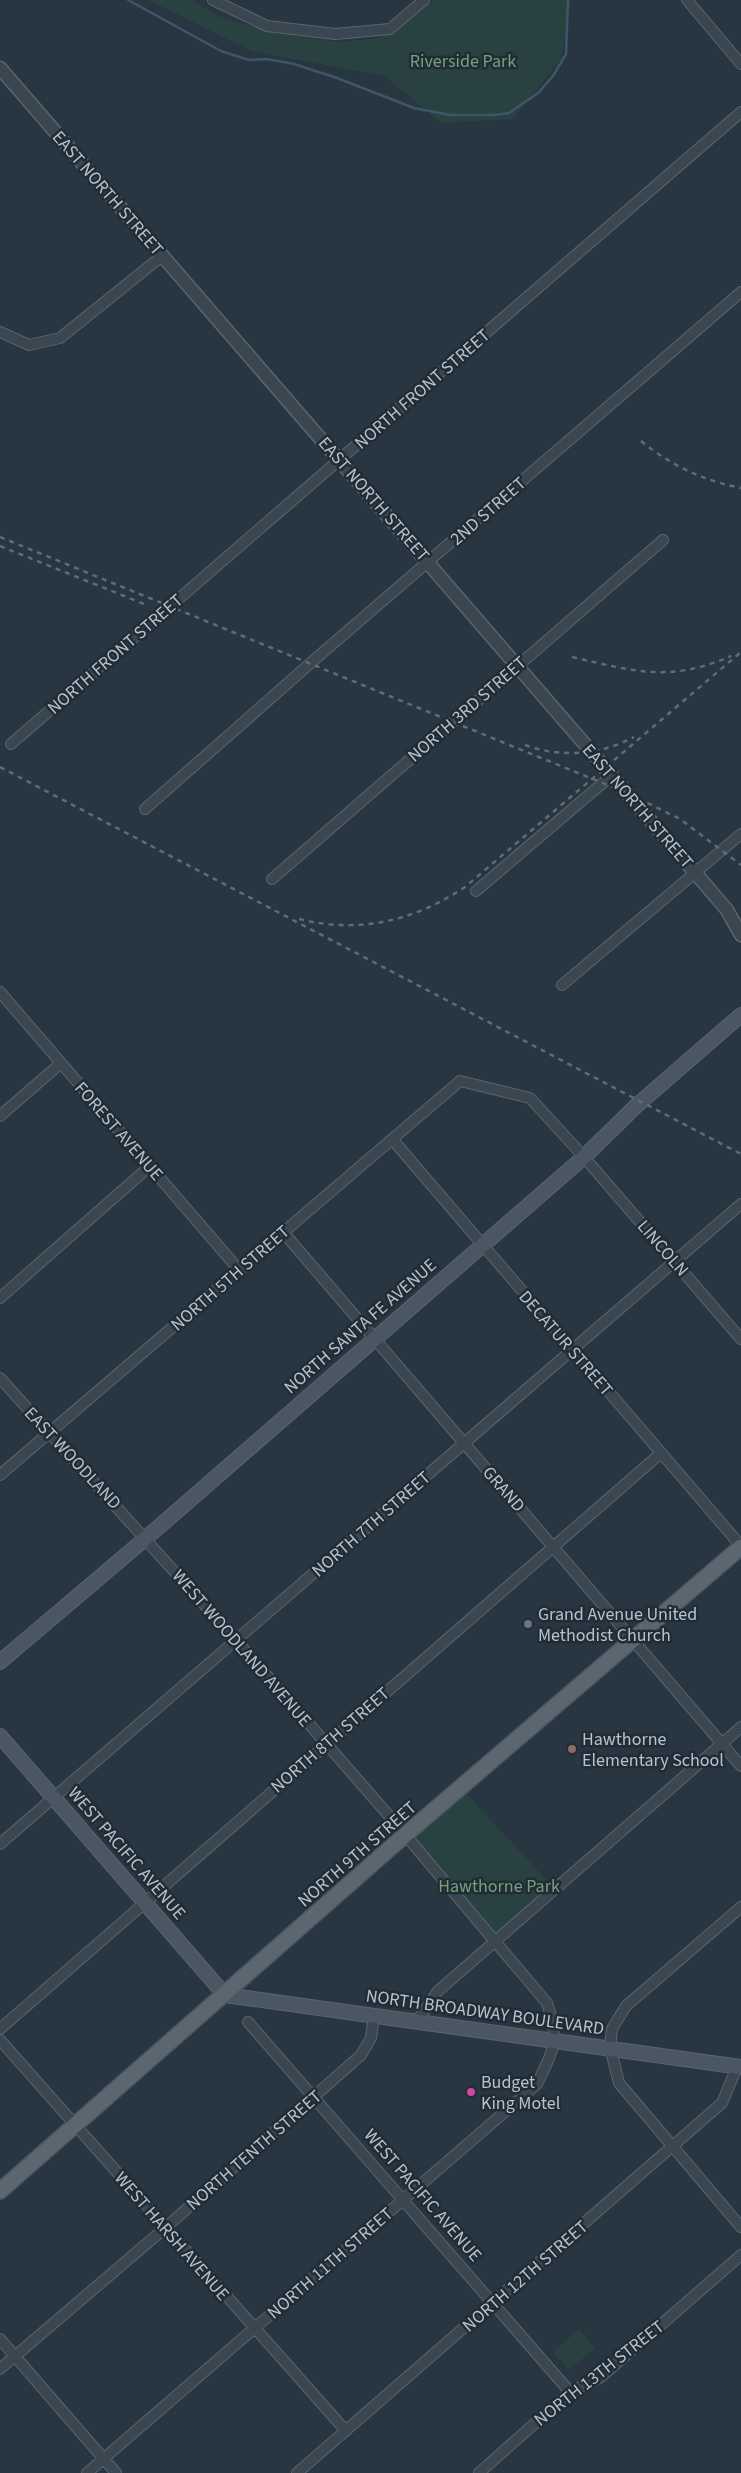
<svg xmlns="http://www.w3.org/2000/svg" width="741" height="2473" font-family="'Source Sans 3',sans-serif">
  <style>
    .green { fill: #294241 }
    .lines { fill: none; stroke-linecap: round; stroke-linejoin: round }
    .stream { stroke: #3e5669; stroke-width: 2.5 }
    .minor-casing { stroke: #59656e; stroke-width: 12 }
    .tertiary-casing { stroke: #59656e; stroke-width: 15 }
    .secondary-casing { stroke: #59656e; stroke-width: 16 }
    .primary-casing { stroke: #48535d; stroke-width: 18 }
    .minor { stroke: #3b4750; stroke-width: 10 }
    .tertiary { stroke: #3b4750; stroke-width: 12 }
    .secondary { stroke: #4a5763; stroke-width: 14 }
    .primary { stroke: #5a6670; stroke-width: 15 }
    .rail { stroke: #5e6c77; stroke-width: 2.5; stroke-dasharray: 5 5; stroke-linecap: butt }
    .worship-dot { fill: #6b7280; stroke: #202c36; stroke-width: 2 }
    .education-dot { fill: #8d6e63; stroke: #202c36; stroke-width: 2 }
    .hotel-dot { fill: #d1479c; stroke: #202c36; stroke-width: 2 }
    .labels { text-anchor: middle; stroke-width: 5; stroke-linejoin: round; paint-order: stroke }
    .park-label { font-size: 18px; fill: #789f7b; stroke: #202c36 }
    .street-label { font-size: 18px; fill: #b8c2cb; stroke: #202c36 }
    .poi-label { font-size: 18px; fill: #b8c2cb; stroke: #202c36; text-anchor: start }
  </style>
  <rect width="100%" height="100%" fill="#273641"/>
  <path class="green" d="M148 0H192L218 16 270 32 339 42 379 38 402 27 434 0H571L561 59 513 119 441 123 384 76 252 51Z
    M461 1788 555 1889 494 1942 405 1835Z
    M579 2329 595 2348 569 2370 553 2352Z"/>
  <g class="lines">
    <path class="stream" d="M128 0 221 51 249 60 267 59 294 64 337 78 414 108 450 115H494L509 113 538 93 553 76 566 54 568 0"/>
    <defs>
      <path id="minor" d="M213 0 267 26 335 34 390 29 424 0
        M687 0 741 64
        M0 332 29 345 60 338 162 256
        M11 744 741 112
        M145 809 314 660 741 292
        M272 879 663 540
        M476 891 611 776
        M562 985 741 834
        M0 992 239 1270
        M0 1116 61 1063
        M392 1139 741 1546
        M283 1232 741 1766
        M0 1298 150 1166
        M0 1378 236 1640 397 1825 547 2003C560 2042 554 2048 537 2084L87 2473
        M0 1475 460 1081 530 1098 584 1157 741 1339
        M0 1844 741 1204
        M741 1907 626 2006 612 2029 610 2047 619 2083 741 2227
        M417 2021 438 1991 741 1727
        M248 2022 570 2392
        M0 2029 661 1453
        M0 2040 346 2431
        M0 2339 116 2473
        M0 2369 165 2228 361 2055 371 2038 374 2016
        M297 2473 722 2103 737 2067
        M479 2473 570 2392 601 2377 741 2255"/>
      <path id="tertiary" d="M0 68 627 793 727 910 741 935"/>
      <path id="secondary" d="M0 1662 146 1538 584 1157 636 1106 741 1015
        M0 1736 225 1995 741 2067"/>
      <path id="primary" d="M0 2191 405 1835 741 1547"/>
    </defs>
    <use href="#minor" class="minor-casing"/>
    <use href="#tertiary" class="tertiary-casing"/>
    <use href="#secondary" class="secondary-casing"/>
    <use href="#primary" class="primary-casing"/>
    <use href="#minor" class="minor"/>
    <use href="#tertiary" class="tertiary"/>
    <use href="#secondary" class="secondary"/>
    <use href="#primary" class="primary"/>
    <path class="rail" d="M641 441C672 466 702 480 741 488
      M0 537 627 793 680 819 741 865
      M0 546 144 604
      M572 657C634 671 669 683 731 656
      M525 745C561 758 601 755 634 737
      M0 767 741 1154
      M299 919C359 934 414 921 465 887L741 652"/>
  </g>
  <circle class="worship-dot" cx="528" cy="1624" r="5"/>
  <circle class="education-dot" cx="572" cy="1749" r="5"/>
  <circle class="hotel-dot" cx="471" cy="2092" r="5"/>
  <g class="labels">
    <g class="park-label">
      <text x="463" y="67">Riverside Park</text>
      <text x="499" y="1892">Hawthorne Park</text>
    </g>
    <g class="street-label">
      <text transform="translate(108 193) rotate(49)" y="6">EAST NORTH STREET</text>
      <text transform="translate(422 389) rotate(-41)" y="6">NORTH FRONT STREET</text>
      <text transform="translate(374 499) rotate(49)" y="6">EAST NORTH STREET</text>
      <text transform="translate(488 511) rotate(-41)" y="6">2ND STREET</text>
      <text transform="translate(115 654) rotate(-41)" y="6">NORTH FRONT STREET</text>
      <text transform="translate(467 709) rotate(-41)" y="6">NORTH 3RD STREET</text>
      <text transform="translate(638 806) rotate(49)" y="6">EAST NORTH STREET</text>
      <text transform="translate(119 1131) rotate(49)" y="6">FOREST AVENUE</text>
      <text transform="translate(663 1248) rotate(49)" y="6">LINCOLN</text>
      <text transform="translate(230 1278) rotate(-41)" y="6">NORTH 5TH STREET</text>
      <text transform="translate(360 1326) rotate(-41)" y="6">NORTH SANTA FE AVENUE</text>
      <text transform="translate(566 1343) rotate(49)" y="6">DECATUR STREET</text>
      <text transform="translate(73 1458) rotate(47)" y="6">EAST WOODLAND</text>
      <text transform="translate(504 1489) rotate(49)" y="6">GRAND</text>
      <text transform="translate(371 1524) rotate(-41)" y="6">NORTH 7TH STREET</text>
      <text transform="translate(242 1648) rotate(49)" y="6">WEST WOODLAND AVENUE</text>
      <text transform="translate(330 1740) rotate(-41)" y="6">NORTH 8TH STREET</text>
      <text transform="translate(127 1853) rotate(49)" y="6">WEST PACIFIC AVENUE</text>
      <text transform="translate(357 1854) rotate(-41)" y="6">NORTH 9TH STREET</text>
      <text transform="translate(485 2012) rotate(8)" y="6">NORTH BROADWAY BOULEVARD</text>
      <text transform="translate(254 2150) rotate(-41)" y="6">NORTH TENTH STREET</text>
      <text transform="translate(423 2195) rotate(49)" y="6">WEST PACIFIC AVENUE</text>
      <text transform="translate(172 2236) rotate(49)" y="6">WEST HARSH AVENUE</text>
      <text transform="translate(330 2263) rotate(-41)" y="6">NORTH 11TH STREET</text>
      <text transform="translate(525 2276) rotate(-41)" y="6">NORTH 12TH STREET</text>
      <text transform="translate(599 2373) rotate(-38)" y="6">NORTH 13TH STREET</text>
    </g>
    <g class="poi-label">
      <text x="538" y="1620">Grand Avenue United<tspan x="538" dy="21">Methodist Church</tspan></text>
      <text x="582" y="1745">Hawthorne<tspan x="582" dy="21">Elementary School</tspan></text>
      <text x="481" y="2088">Budget<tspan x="481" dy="21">King Motel</tspan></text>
    </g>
  </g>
</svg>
